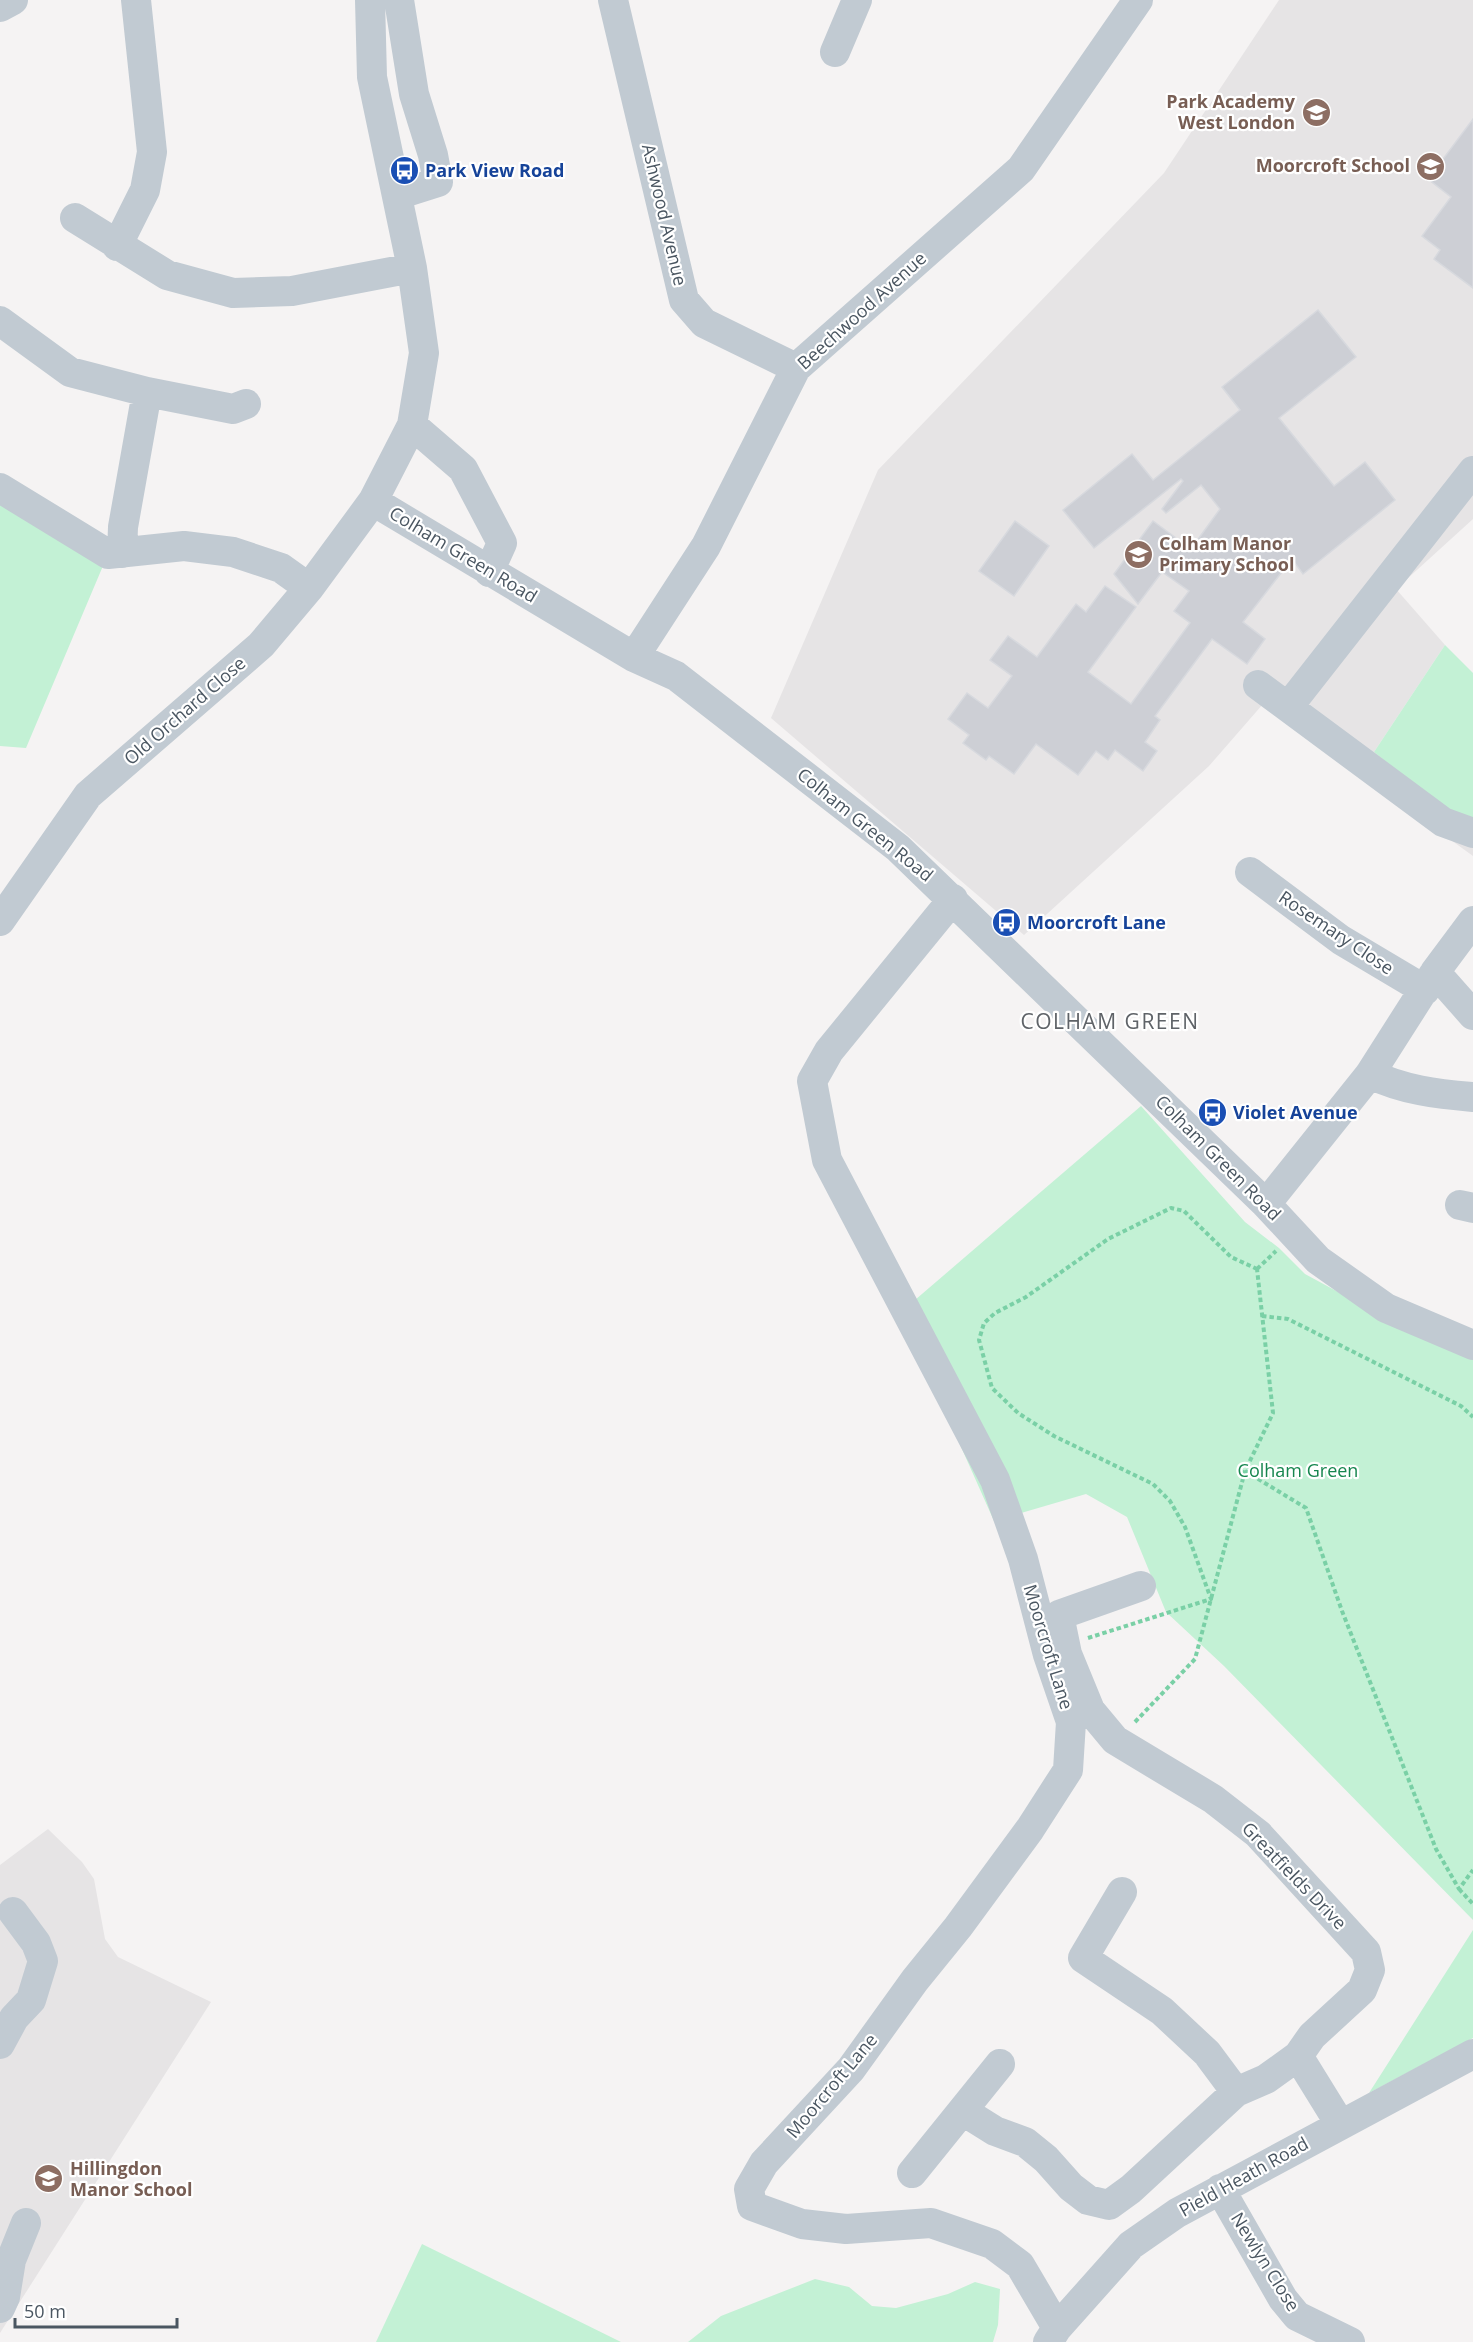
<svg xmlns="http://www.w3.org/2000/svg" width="1473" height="2342" font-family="'Open Sans',sans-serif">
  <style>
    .education { fill: #e6e4e5 }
    .green { fill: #c3f1d5 }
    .building { fill: #cdcfd5; stroke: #d7d9de; stroke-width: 1.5 }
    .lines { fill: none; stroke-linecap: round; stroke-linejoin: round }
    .path { stroke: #7ad0a6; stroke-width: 4; stroke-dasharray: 4.5 3; stroke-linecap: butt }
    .minor { stroke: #c1cad2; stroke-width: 30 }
    .labels { text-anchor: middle; stroke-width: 4.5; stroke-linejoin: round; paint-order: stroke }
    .education-label { font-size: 18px; font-weight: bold; fill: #785e54; stroke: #fff; text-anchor: end }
    .transit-label { font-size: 18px; font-weight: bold; fill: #164399; stroke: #fff; text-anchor: start }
    .street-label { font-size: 18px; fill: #4a5661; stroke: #fff }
    .park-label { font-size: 18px; fill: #17864f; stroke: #fff }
    .quarter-label { font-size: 21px; letter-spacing: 1.5px; fill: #5f6368; stroke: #fff }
  </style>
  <rect width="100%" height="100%" fill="#f5f3f3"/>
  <path class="education" d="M1279 0H1473V519L1396 589 1445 645 1374 752 1473 818V856L1263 704 1209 766 1024 935 771 718 878 470 1164 173Z
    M48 1829 82 1862 94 1879 105 1939 118 1957 211 2002 0 2333V1865Z"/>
  <path class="green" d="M0 488 108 554 26 748 0 746Z
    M1445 645 1473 673V818L1445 809 1374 752Z
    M1141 1106 1245 1222 1279 1248 1305 1274 1412 1332 1473 1353V1920L1224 1666 1166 1612 1127 1517 1086 1494 994 1521 901 1312Z
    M1473 1930V2038L1369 2093Z
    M422 2244 621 2342H376Z
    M815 2279 849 2287 872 2306 896 2308 948 2294 975 2282 1000 2289 998 2325 993 2342H688L721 2316Z"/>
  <path class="building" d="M1473 119V288L1434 259 1440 250 1422 236 1451 197 1428 179Z
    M1318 310 1356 357 1279 418 1334 486 1365 462 1395 500 1303 574 1292 559 1243 622 1265 639 1247 664 1212 639 1155 716 1160 720 1145 742 1157 751 1143 771 1115 750 1108 760 1096 751 1078 775 1036 744 1014 774 989 756 986 760 963 743 969 735 948 719 967 693 988 708 1012 676 990 660 1008 636 1037 657 1076 604 1086 612 1105 586 1136 607 1088 672 1131 704 1190 623 1174 611 1189 591 1162 572 1138 604 1114 574 1153 521 1191 549 1220 509 1201 485 1166 513 1162 509 1183 481 1181 479 1094 548 1063 510 1132 454 1153 480 1240 410 1222 387Z
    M1015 521 1049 546 1014 596 979 571Z"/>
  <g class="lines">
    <path class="path" d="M1257 1269 1276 1251
      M1262 1316 1288 1319 1461 1406 1473 1417
      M1245 1471 1306 1508 1342 1611 1436 1849 1459 1889 1473 1870
      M1088 1638 1211 1599 1185 1527 1170 1501 1153 1484 1054 1436 1018 1413 992 1388 979 1340 984 1323 995 1313 1026 1297 1108 1239 1171 1208 1184 1211 1231 1257 1257 1269
      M1135 1722 1195 1659 1245 1471 1273 1413 1257 1269
      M1459 1889 1473 1904"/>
    <path class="minor" d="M613 0 684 300 704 323 796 368
      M0 7 13 0
      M835 52 857 0
      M397 195 438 182 433 155 414 94 399 0
      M75 218 167 275 233 293 292 291 412 268
      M117 246 145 190 152 152 136 0
      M0 321 70 372 147 392 123 527 122 553
      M147 392 233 409 246 404
      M412 425 463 469 502 543 489 572
      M0 488 108 554 184 546 233 552 281 568 309 588
      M373 501 634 657 676 676 898 848 1266 1204 1318 1260 1386 1308 1473 1345
      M634 657 706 546 796 368 1021 169 1138 0
      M1258 685 1443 822 1473 833
      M1288 707 1473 471
      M1250 872 1341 940 1425 990
      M953 899 829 1051 812 1081 827 1160 995 1480 1023 1559 1048 1655 1071 1722 1068 1770 1030 1829 958 1927 915 1980 851 2069 764 2163 749 2189 752 2206 802 2224 846 2229 931 2223 992 2244 1020 2265 1057 2328
      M0 921 88 795 261 645 309 588 373 501 412 425 424 353 412 268 372 77 370 0
      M1435 972 1473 1015
      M1370 1074C1403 1090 1437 1094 1473 1097
      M1266 1204 1370 1074 1435 972 1473 921
      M1460 1205 1473 1208
      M1122 1892 1083 1958 1162 2011 1207 2053 1236 2092
      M0 2044 14 2018 31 2000 43 1961 36 1943 13 1912
      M1298 2056 1340 2124
      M963 2111 995 2131 1025 2142 1046 2159 1071 2187 1088 2200 1109 2205 1131 2189 1236 2092 1266 2079 1298 2056 1312 2036 1362 1990 1370 1970 1366 1952 1258 1834 1213 1799 1115 1740 1090 1710 1067 1654 1059 1615 1141 1586
      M912 2173 1000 2064
      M1220 2189 1283 2299 1297 2316 1350 2342
      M0 2308 5 2297 11 2260 26 2223
      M1048 2342 1057 2328 1131 2245 1177 2213 1473 2054"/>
  </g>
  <defs>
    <symbol id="school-disc" viewBox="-11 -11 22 22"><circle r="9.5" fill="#8d6e63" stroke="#fff"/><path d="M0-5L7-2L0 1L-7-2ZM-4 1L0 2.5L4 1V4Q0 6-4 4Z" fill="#fff"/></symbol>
    <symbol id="bus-disc" viewBox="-11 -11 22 22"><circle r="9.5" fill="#1a4fb4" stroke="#fff"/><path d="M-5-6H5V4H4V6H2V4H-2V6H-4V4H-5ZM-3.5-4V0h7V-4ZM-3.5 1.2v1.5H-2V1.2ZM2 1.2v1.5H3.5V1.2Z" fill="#fff"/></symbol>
  </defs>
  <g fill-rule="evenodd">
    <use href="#school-disc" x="1300" y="96" width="33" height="33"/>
    <use href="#school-disc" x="1414" y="150" width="33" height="33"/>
    <use href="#bus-disc" x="388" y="154" width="33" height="33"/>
    <use href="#school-disc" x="1122" y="538" width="33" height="33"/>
    <use href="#bus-disc" x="990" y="906" width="33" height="33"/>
    <use href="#bus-disc" x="1196" y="1096" width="33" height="33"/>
    <use href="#school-disc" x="32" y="2162" width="33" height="33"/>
  </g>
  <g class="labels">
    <g class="education-label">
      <text x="1295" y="108">Park Academy<tspan x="1295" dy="21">West London</tspan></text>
      <text x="1410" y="172">Moorcroft School</text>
      <text x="1159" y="550" text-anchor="start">Colham Manor<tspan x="1159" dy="21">Primary School</tspan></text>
      <text x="70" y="2175" text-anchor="start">Hillingdon<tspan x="70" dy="21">Manor School</tspan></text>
    </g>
    <g class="transit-label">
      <text x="425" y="177">Park View Road</text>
      <text x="1027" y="929">Moorcroft Lane</text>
      <text x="1233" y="1119">Violet Avenue</text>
    </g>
    <g class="street-label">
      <text transform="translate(664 215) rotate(77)" y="6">Ashwood Avenue</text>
      <text transform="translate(862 311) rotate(-42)" y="6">Beechwood Avenue</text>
      <text transform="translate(463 555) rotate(31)" y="6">Colham Green Road</text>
      <text transform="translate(185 711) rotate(-41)" y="6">Old Orchard Close</text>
      <text transform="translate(865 825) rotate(39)" y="6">Colham Green Road</text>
      <text transform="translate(1336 933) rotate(34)" y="6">Rosemary Close</text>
      <text transform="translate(1218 1158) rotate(45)" y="6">Colham Green Road</text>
      <text transform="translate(1048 1647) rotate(73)" y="6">Moorcroft Lane</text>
      <text transform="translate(1294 1876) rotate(46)" y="6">Greatfields Drive</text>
      <text transform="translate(832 2086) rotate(-50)" y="6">Moorcroft Lane</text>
      <text transform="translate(1244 2177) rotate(-29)" y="6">Pield Heath Road</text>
      <text transform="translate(1265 2262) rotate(58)" y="6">Newlyn Close</text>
    </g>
    <g class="park-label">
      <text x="1298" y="1477">Colham Green</text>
    </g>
    <g class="quarter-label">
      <text x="1110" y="1029">COLHAM GREEN</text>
    </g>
  </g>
  <path d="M15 2318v9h162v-9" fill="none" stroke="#4a5661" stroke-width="3"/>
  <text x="24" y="2318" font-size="18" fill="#4a5661" stroke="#ffffff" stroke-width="4.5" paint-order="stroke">50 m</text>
</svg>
